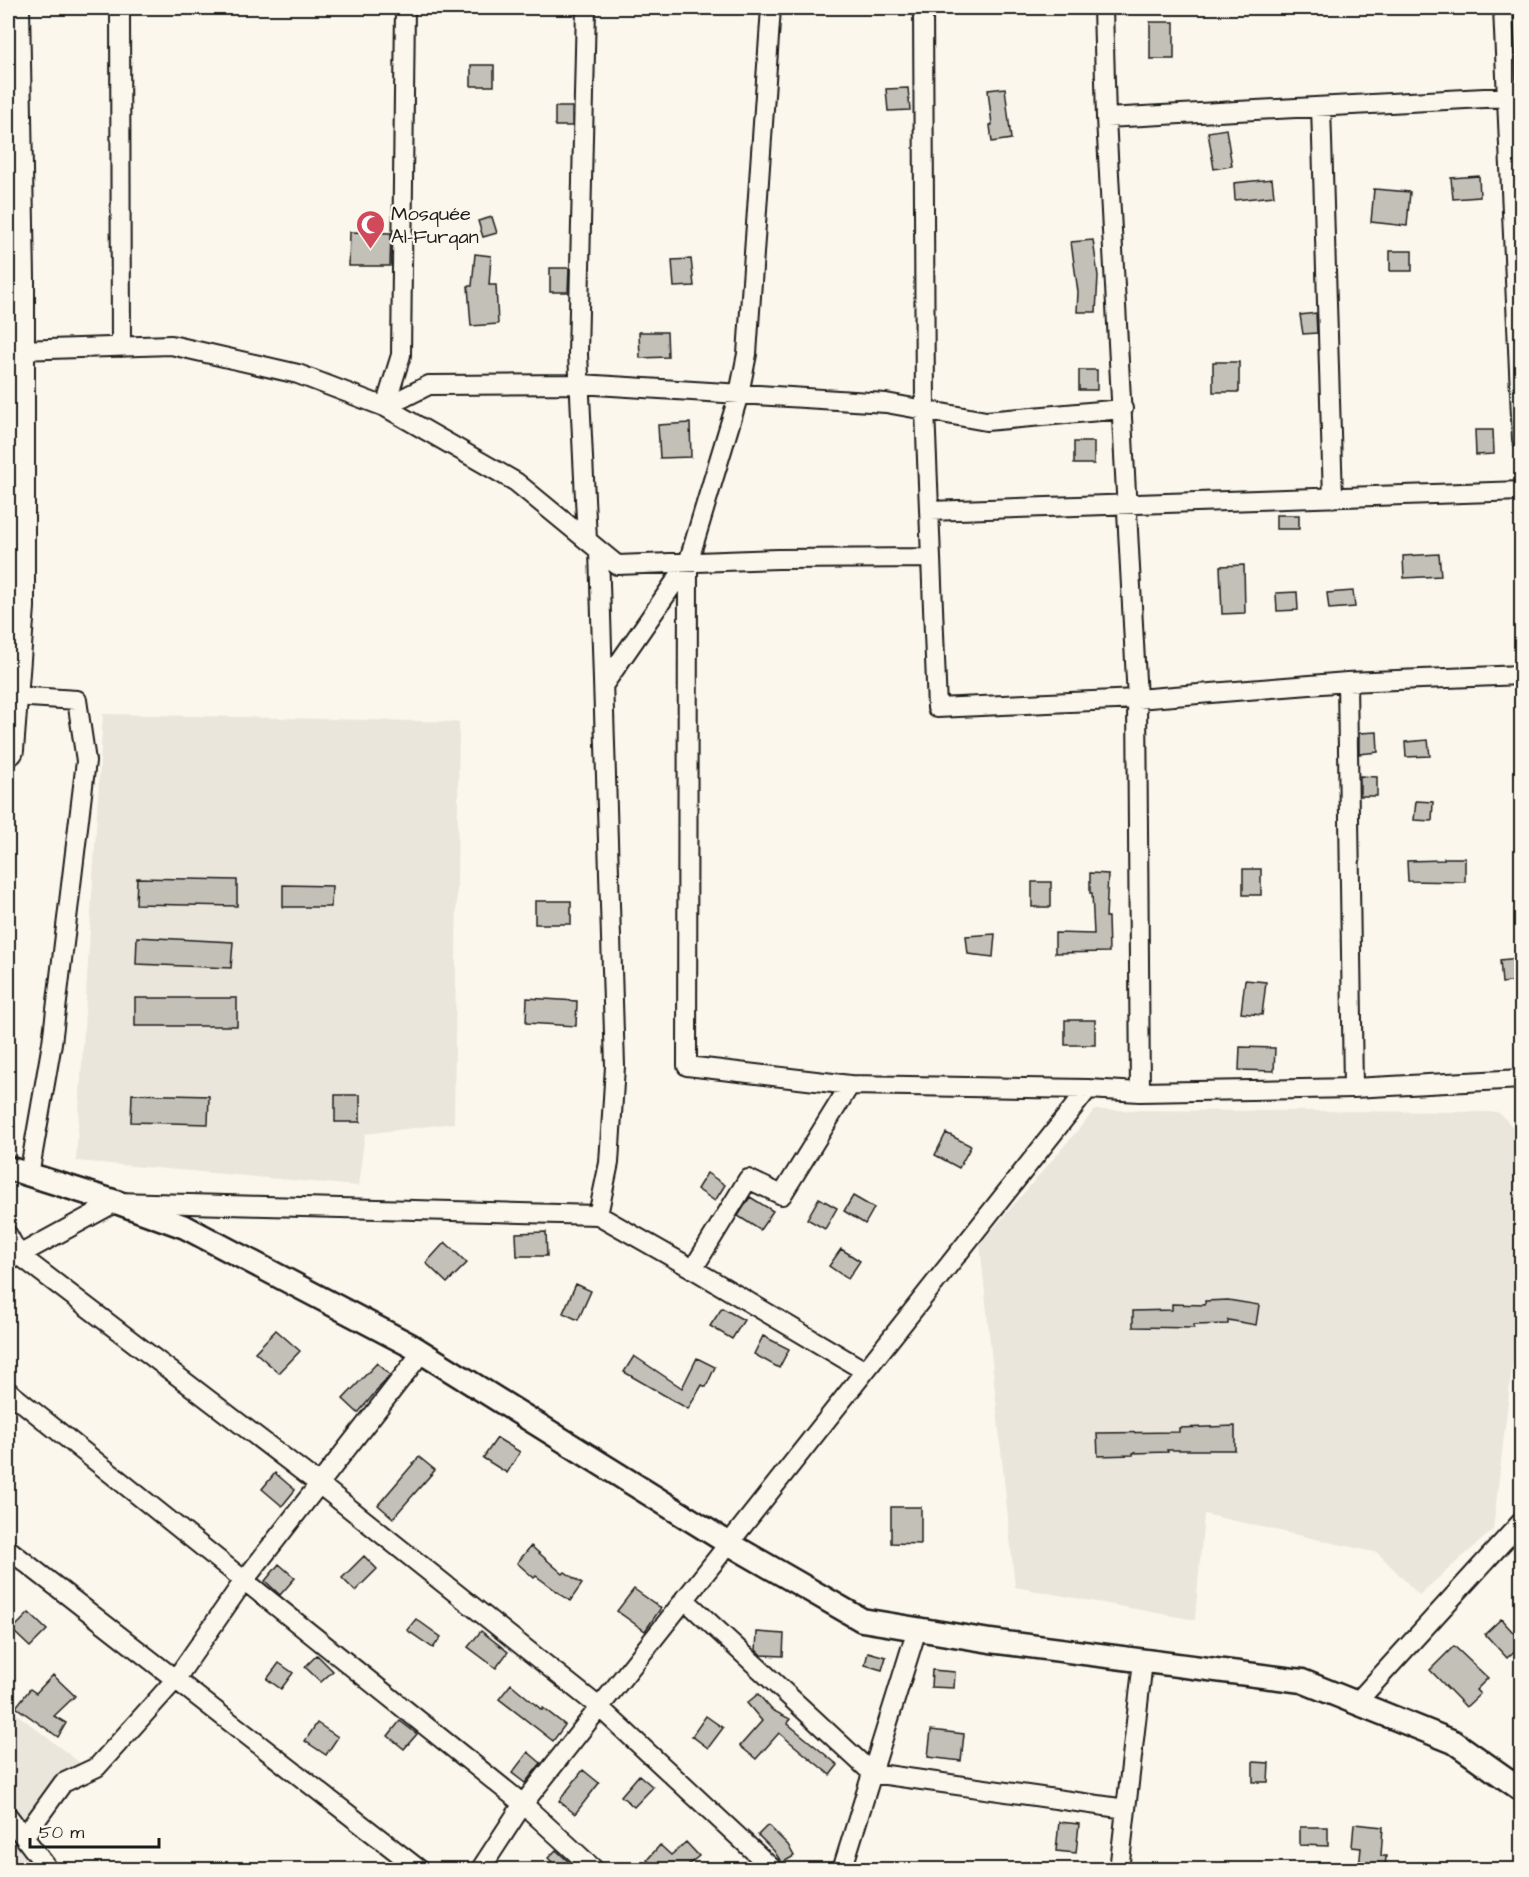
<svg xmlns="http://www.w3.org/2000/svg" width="1529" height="1877" font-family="'Architects Daughter',sans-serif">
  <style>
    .built { fill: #eae6dc }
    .building { fill: #c3c0b8; stroke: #1c1c1c; stroke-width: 1.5 }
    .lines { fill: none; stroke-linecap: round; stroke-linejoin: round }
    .minor-casing { stroke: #1c1c1c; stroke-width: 22 }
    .tertiary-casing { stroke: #1c1c1c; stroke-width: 27 }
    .primary-casing { stroke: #1c1c1c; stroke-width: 34 }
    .minor { stroke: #fbf7ec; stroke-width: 18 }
    .tertiary { stroke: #fbf7ec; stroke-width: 22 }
    .primary { stroke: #fbf7ec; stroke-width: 30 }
    .labels { text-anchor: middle; stroke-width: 4.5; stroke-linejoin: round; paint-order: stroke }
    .poi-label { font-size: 20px; fill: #1c1c1c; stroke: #fbf7ec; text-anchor: start }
  </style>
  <rect width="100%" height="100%" fill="#fbf7ec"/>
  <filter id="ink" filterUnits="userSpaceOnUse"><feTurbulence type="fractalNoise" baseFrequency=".0167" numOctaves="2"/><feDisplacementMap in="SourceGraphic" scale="12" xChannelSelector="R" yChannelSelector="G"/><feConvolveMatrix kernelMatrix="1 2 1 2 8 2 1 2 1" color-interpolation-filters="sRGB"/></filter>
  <g filter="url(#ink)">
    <path class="built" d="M103 714 459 722 454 1123 365 1134 358 1186 76 1161Z
      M1095 1110 1498 1112 1521 1135 1522 1282 1493 1530 1419 1595 1378 1553 1204 1514 1195 1620 1015 1587 980 1244Z
      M8 1707 85 1767 28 1851 42 1869H8Z"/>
    <path class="building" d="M1150 22H1174V59H1150Z
      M471 65H494V86H471Z
      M908 88 910 110 888 111 886 89Z
      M1005 88 1011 139 992 142 990 125H992L988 90Z
      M555 107H572V126H555Z
      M1226 129 1232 166 1214 169 1208 132Z
      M1479 176 1480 197 1453 199 1451 178Z
      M1272 179 1274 196 1235 200 1234 183Z
      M1374 189 1410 192 1407 226 1371 222Z
      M492 217 497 233 483 237 478 221Z
      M350 232 391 233 390 266H349Z
      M1093 240 1098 276 1096 312H1077L1078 292 1071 242Z
      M1390 251H1412V271H1390Z
      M475 254 491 256 489 285H496L498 324 471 326 468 286H472Z
      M691 259 694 286 674 287 672 260Z
      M550 268H569L568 292H550Z
      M1316 313 1317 333 1303 334 1300 315Z
      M639 332H667L668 357 640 358Z
      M1213 362H1239V392H1213Z
      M1079 370H1097V390H1079Z
      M690 423 691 457 660 458 658 425Z
      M1475 430H1493L1494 454 1476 455Z
      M1074 442H1094V464H1074Z
      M1276 515H1299V529H1276Z
      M1439 554 1441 576 1404 578 1403 556Z
      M1244 565 1245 613 1222 614 1220 566Z
      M1353 591 1355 607 1329 609 1327 593Z
      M1297 592 1298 610 1277 611 1276 593Z
      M1377 732 1378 752 1359 754V733Z
      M1428 740 1430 756 1406 757 1405 742Z
      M1360 776 1377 777V796H1360Z
      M1416 801 1433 802 1432 821 1414 820Z
      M1444 858H1465V882L1408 881 1407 861 1444 860Z
      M1243 869H1261V895H1243Z
      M1090 873 1108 874 1106 917H1108L1109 952 1055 953V933L1094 934 1092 893H1090Z
      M137 878 237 880V906L136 904Z
      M1032 882H1051V907H1032Z
      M283 885 332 886 331 907H283Z
      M535 901H571V924H535Z
      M995 934 993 957 968 954 966 936Z
      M137 937 233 942 231 968 136 964Z
      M1519 958 1521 981 1502 983 1500 960Z
      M1245 980 1266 982 1262 1015 1241 1013Z
      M135 998H237V1026H135Z
      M527 998 577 1001 576 1026 526 1023Z
      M1065 1020H1095V1045H1065Z
      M1240 1047 1275 1048 1274 1071 1239 1070Z
      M132 1094 209 1096 208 1124 131 1122Z
      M335 1095H360V1122H335Z
      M946 1133 971 1146 959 1168 935 1155Z
      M707 1173 725 1185 715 1201 697 1189Z
      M853 1196 874 1208 865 1224 844 1211Z
      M750 1197 773 1211 760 1230 738 1216Z
      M819 1198 837 1208 825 1229 807 1219Z
      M546 1232 547 1256H517L516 1233Z
      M445 1242 467 1263 447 1283 426 1263Z
      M841 1249 860 1261 848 1279 829 1266Z
      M576 1284 591 1291 578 1320 563 1313Z
      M1228 1300 1259 1305 1256 1325 1228 1320V1324L1194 1325V1328L1133 1327V1311L1172 1310V1304L1205 1305V1301Z
      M722 1308 744 1320 732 1339 710 1326Z
      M276 1330 300 1351 279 1373 255 1352Z
      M763 1336 789 1349 779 1368 754 1354Z
      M634 1356 682 1388 697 1358 715 1367 706 1387 702 1385 688 1409 624 1372Z
      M377 1363 390 1375 358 1413 343 1399Z
      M1235 1426V1450H1167L1168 1452 1133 1453V1455L1098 1456 1097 1433 1179 1432V1428Z
      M497 1438 520 1452 507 1473 483 1458Z
      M419 1457 435 1470 393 1518 378 1505Z
      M275 1473 295 1490 282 1506 262 1489Z
      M891 1507H921V1544L891 1543Z
      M531 1546 563 1574 565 1572 582 1584 570 1601 536 1576 534 1578 517 1563Z
      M364 1556 377 1569 355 1591 342 1578Z
      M279 1564 295 1578 280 1595 265 1581Z
      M634 1589 661 1608 645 1631 617 1611Z
      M29 1613 47 1630 30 1647 12 1630Z
      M416 1619 441 1637 433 1648 407 1630Z
      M1501 1619 1521 1641V1645L1507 1658 1485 1634Z
      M481 1631 508 1652 496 1668 468 1647Z
      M757 1632 784 1634 783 1656 761 1655 756 1650Z
      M1454 1646 1488 1678 1476 1690 1480 1694 1466 1707 1430 1670Z
      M868 1652 886 1657 882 1670 865 1665Z
      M317 1655 333 1671 321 1682 305 1667Z
      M279 1663 293 1673 281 1689 267 1679Z
      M932 1670 955 1672 954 1688 931 1687Z
      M53 1675 75 1696 54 1716 66 1723 58 1737 16 1707 30 1689 36 1693Z
      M511 1684 542 1710 543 1708 565 1725 553 1741 499 1699Z
      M758 1694 772 1710 790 1719 788 1724 838 1765 830 1775 779 1733 756 1759 740 1746 762 1721 747 1703Z
      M706 1716 723 1728 708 1748 692 1736Z
      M400 1721 417 1734 404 1749 388 1736Z
      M317 1723 338 1737 326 1755 305 1741Z
      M931 1730 964 1734 961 1761 928 1757Z
      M528 1752 541 1763 525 1783 512 1773Z
      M1253 1762 1269 1763 1268 1782H1253Z
      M583 1770 599 1783 575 1814 559 1801Z
      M639 1775 653 1787 634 1807 621 1796Z
      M1059 1822 1079 1824 1076 1853 1056 1851Z
      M1354 1824 1383 1827 1381 1856H1386L1385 1869H1359L1361 1848 1352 1847Z
      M768 1825 788 1845 794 1856 782 1863 774 1851 758 1835Z
      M1300 1827H1328V1846L1300 1845Z
      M686 1842 699 1856 683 1869H658L647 1860 660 1845 671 1855Z
      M556 1850 570 1863 577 1869H559L548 1858Z"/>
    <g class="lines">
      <defs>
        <path id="minor" d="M120 8 121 347
          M586 8 578 354 587 540
          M923 8 925 410 931 558
          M1103 8 1106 118 1137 699 1140 1092
          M1503 8 1522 439
          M1321 107 1333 498
          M1106 118 1522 96
          M19 350 171 345 298 374 385 407 516 482 617 565 778 559 931 558 937 708 1137 699 1347 682 1522 675
          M385 407 429 385 580 384 886 403 986 421 1123 409
          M385 407 401 355 405 8
          M929 511 1522 491
          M688 563 687 1066 850 1085
          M1347 682 1353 1088
          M605 683 688 563 739 394 747 354 771 8
          M13 696 77 700 86 761 52 1043 29 1175
          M598 1215 609 1163 615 1066 599 551
          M8 1235 19 1255 319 1484 599 1707 774 1870
          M8 1261 116 1202 598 1215 693 1269 865 1371
          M693 1269 748 1179 782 1195 850 1085 1088 1089 1140 1092 1353 1088 1522 1079
          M8 1391 523 1804 595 1870
          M8 1549 420 1870
          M684 1599 872 1773 1126 1809
          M1356 1703 1522 1521
          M8 1816 49 1870
          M24 1837 63 1783 97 1767 175 1680 243 1582 422 1352
          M480 1870 523 1804 1088 1089
          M842 1870 917 1629
          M1119 1870 1143 1661"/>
        <path id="tertiary" d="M8 1168 116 1202 185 1227 410 1345 728 1543 862 1620 990 1641 1302 1681 1454 1742 1522 1790"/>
        <path id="primary" d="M8 750 19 607V277L14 8"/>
      </defs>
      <use href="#minor" class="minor-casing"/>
      <use href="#tertiary" class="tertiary-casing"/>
      <use href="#primary" class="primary-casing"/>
      <use href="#minor" class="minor"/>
      <use href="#tertiary" class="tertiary"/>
      <use href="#primary" class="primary"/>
    </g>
  </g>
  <defs>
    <symbol id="mosque-pin" viewBox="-11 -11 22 30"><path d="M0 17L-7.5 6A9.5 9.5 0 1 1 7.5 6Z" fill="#d1495b" stroke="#fbf7ec"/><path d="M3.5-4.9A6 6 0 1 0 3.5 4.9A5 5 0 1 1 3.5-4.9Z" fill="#fff"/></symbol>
  </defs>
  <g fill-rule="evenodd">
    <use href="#mosque-pin" x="354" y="208" width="33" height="45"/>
  </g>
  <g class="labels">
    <g class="poi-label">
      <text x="391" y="220">Mosquée<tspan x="391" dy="23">Al-Furqan</tspan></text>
    </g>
  </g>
  <rect width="1529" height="1877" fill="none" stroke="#fbf7ec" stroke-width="30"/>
  <rect x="15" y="15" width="1499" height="1847" fill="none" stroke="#1c1c1c" stroke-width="2" filter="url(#ink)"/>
  <path d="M30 1838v9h129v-9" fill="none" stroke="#1c1c1c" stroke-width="3"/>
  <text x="39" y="1838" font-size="18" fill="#1c1c1c" stroke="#fbf7ec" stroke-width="4.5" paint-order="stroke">50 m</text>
</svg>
